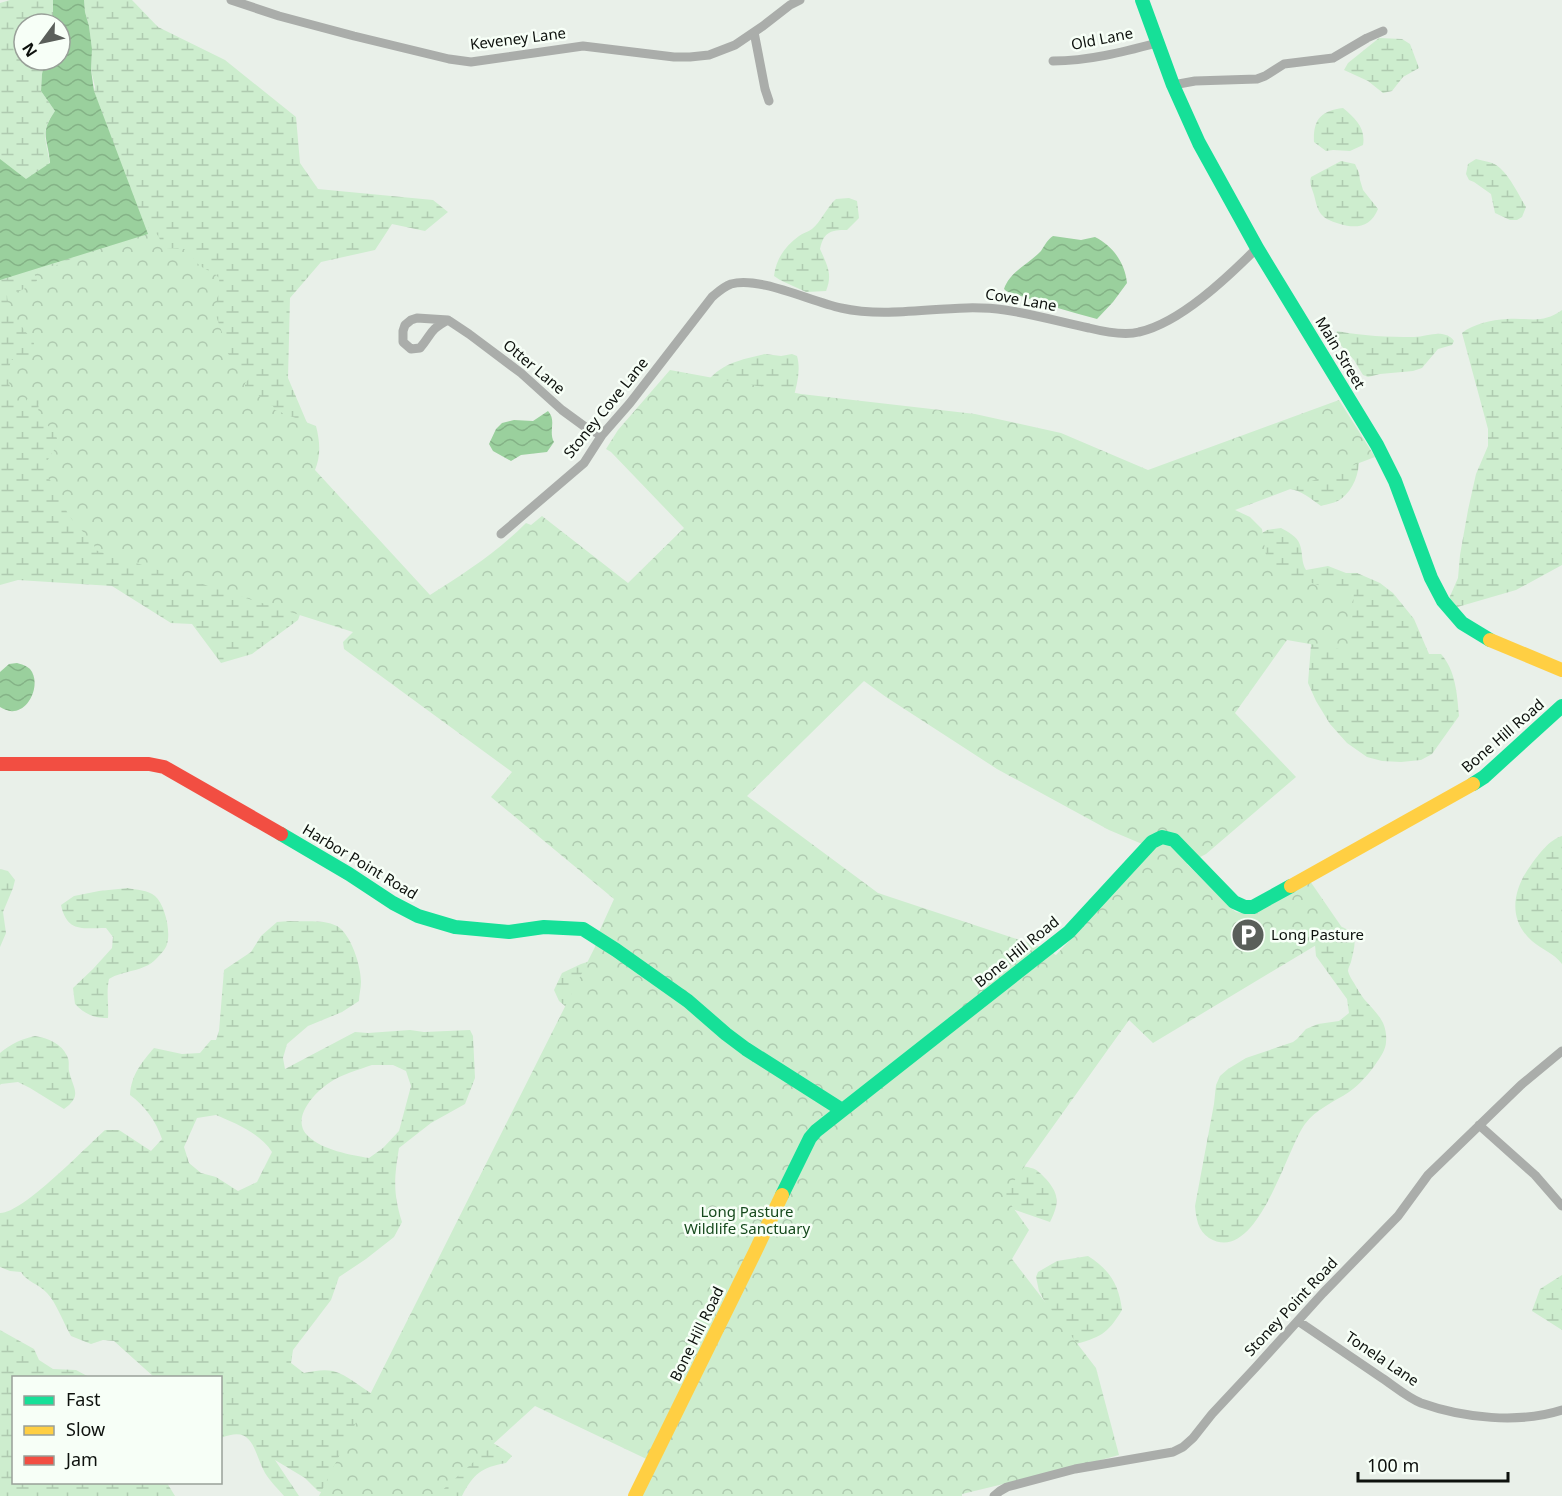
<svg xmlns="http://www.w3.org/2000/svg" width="1562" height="1496" font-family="'Noto Sans',sans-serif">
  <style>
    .wetland { fill: url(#wetland-marsh); fill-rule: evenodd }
    .park { fill: url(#park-crowns); fill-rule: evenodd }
    .water { fill: url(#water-waves) }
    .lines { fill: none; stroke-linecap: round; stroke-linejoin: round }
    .street { stroke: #aaadaa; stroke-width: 9 }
    .fast { stroke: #16e098; stroke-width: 14 }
    .slow { stroke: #ffcf43; stroke-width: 14 }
    .jam { stroke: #f24e42; stroke-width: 14 }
    .labels { text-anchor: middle; stroke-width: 5; stroke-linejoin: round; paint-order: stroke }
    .street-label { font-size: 15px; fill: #0d110d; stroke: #f7fff7 }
    .poi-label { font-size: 15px; fill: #0d110d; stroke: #f7fff7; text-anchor: start }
    .park-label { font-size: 15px; fill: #164a1d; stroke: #f7fff7 }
  </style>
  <defs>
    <pattern id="wetland-marsh" width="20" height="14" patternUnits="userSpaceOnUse" patternTransform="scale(1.5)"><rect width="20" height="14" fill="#cdedce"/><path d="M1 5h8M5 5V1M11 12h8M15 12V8" fill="none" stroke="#afcab0"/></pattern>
    <pattern id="park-crowns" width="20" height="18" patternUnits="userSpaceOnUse" patternTransform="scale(1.5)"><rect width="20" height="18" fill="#cdedce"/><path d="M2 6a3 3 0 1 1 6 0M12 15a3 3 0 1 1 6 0" fill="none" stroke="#afcab0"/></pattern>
    <pattern id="water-waves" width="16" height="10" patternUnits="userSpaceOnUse" patternTransform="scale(1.5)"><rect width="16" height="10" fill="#9ad09d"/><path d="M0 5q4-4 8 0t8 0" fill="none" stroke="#84b286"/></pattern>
  </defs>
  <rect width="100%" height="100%" fill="#e9f0e9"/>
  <path class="wetland" d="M10 0H53V24H24V60H45L42 74 41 91 55 111C38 134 48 142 50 167L0 239V3Z
    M84 0H132L158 27 225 60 296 117 300 163 318 189 433 200 448 212 425 231 392 224 375 250 321 262 290 298 288 378 316 444 302 609 298 620 252 654 221 663 192 624 171 623 112 586 18 580 0 585V269L75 170 95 87 91 70 92 49 89 26 85 12Z
    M1379 38 1402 39 1410 44 1419 68 1403 77 1392 91 1383 93 1368 81 1344 70 1348 63Z
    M1343 108C1355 118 1366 128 1363 145L1350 151 1333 150 1326 151 1314 142C1313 119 1321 111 1343 108Z
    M1476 159C1484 161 1494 162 1500 168 1511 178 1518 194 1526 207L1522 217 1517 220H1510L1495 213 1491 194 1474 182 1469 180 1466 174 1468 164Z
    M1341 161 1355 164 1359 173 1360 180 1363 190 1378 209C1371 227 1356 229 1340 224 1334 222 1327 220 1323 216 1317 211 1316 202 1314 195 1312 188 1309 184 1311 177Z
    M849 198 857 201 859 218 847 230C830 230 824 232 820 249 827 265 833 274 826 291L806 292 780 280 774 276C776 259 785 246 799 236 803 233 808 232 812 229 820 223 827 207 836 199Z
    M1562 310V565L1516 590 1454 608 1447 603 1458 578 1460 555 1468 510 1476 474 1488 446V429L1462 333C1473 324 1491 320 1507 319 1529 317 1541 325 1562 310Z
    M1337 331C1362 336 1388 337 1414 337 1423 337 1433 333 1442 334 1448 335 1451 337 1454 341L1452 345 1438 349 1422 368 1413 371 1380 374 1368 377 1363 375 1354 360 1338 342 1335 338Z
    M765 354 781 356 792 354 797 356C801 370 797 385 793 399L706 384C718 364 743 359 765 354Z
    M1359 454C1360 471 1355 488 1341 499 1336 503 1327 504 1321 506 1311 499 1301 490 1289 489Z
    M1281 528C1288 532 1297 536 1300 545 1303 553 1301 562 1306 570L1328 566 1346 573H1357L1380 583 1393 593 1414 619 1429 654H1441C1456 671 1457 694 1459 716L1432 754 1421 760 1401 762 1382 761 1367 757 1347 743 1330 724 1316 701 1308 683 1311 645 1306 618 1267 562 1262 540V533L1267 530Z
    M1562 836V964C1554 953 1542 950 1532 941 1507 919 1513 889 1531 865 1538 855 1550 839 1562 836Z
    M0 869 8 871 15 880 13 888 3 912 6 933 0 947Z
    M128 888C136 890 148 890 155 896 165 905 171 931 167 944 166 949 159 956 156 959 144 972 123 970 109 979 106 993 109 1004 108 1018 93 1018 85 1014 75 1004L73 988 93 969 112 948 113 937 106 928C83 928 67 933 61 905L74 896 99 891Z
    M290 921C305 922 324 919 337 926 351 934 361 966 361 982 361 988 359 995 359 1001L342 1012 308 1026 287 1044 283 1058 285 1069 355 1032 368 1033 410 1030 424 1032 470 1030 473 1036 475 1078 465 1104 431 1123 399 1148C394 1178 393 1194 402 1222L394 1237 366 1259 339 1277 331 1300 293 1350 291 1363 304 1373C313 1371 324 1369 333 1371 347 1374 362 1389 376 1396L480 1435C489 1441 505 1449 512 1456L506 1463C482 1467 473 1474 462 1496H348L327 1494 318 1491 305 1478 275 1460 299 1496H284C278 1489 270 1481 265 1473 253 1451 254 1424 221 1438L220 1378 154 1377 114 1341 103 1340 91 1344 71 1336C64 1324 56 1302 47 1293 39 1284 27 1282 21 1272L10 1271 0 1267V1213C22 1214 86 1147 105 1130H119L151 1151 162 1139C156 1121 145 1106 130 1095 131 1075 142 1062 154 1048L182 1054 200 1053 211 1040H216L219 1031 224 970 251 952 261 936 277 922ZM372 1065H393L406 1071 411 1086 399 1131 383 1148 369 1158C351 1155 322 1150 308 1136 290 1119 314 1093 329 1083 342 1074 358 1070 372 1065ZM216 1115C235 1123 260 1133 272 1152L257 1182 238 1191 216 1177 201 1173 189 1163 184 1147 197 1118Z
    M1339 926C1360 933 1355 944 1351 962 1350 965 1348 968 1348 971 1349 975 1352 980 1354 983 1357 988 1360 994 1364 999 1375 1012 1388 1021 1386 1042 1386 1048 1381 1057 1377 1062 1369 1074 1360 1084 1349 1092 1334 1102 1316 1109 1305 1124 1286 1149 1257 1267 1209 1238 1198 1231 1196 1218 1195 1206L1214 1104 1216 1085 1220 1076 1228 1069 1246 1058 1293 1042 1297 1039 1306 1029 1318 1024 1339 1021 1349 1013 1347 999 1316 956 1315 945Z
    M602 957 571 1011 559 1001 554 990 562 973 581 964Z
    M35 1036C48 1038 62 1044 67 1056 70 1061 68 1066 69 1071 73 1089 83 1095 64 1109L30 1088 18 1082 1 1084 0 1085V1053C11 1044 21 1039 35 1036Z
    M1017 1166C1021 1167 1027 1166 1031 1168 1037 1169 1042 1175 1046 1179 1060 1195 1059 1204 1050 1222L1012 1209 998 1192Z
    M1088 1256C1110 1270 1119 1285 1122 1310 1107 1335 1100 1337 1073 1345L1062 1334 1039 1291 1036 1277 1038 1272 1057 1261Z
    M1562 1275V1330L1532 1311 1540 1289Z
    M0 1330 34 1349 39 1360 53 1369 76 1370 89 1377 14 1378V1482L167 1483 175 1496H0Z"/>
  <path class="park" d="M119 218C131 221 146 223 155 232 160 237 161 244 166 248L185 249C192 254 195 263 202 267 208 271 214 272 219 278L220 292 217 298 215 313 224 338 225 349 233 361 249 374V379L245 383V388L249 391 258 394 263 402 273 406 275 410 316 426C320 442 321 455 315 470L430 595C466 572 496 553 526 523L531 525 542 516 628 583 684 528 611 452 606 449 618 430 670 370 801 394 975 414 1061 433 1148 470 1339 400 1375 457 1235 510 1250 517 1262 529 1266 556 1268 562 1273 566 1288 575 1336 591 1354 592 1350 651 1287 640 1235 713 1296 777 1206 854 1187 864 1231 908 1236 912 1247 914 1310 881 1343 929 1153 1043 1129 1020 1004 1195 1029 1230 1012 1259 1096 1368 1119 1455 1079 1466 962 1494V1496H642L657 1464 535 1406 436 1496H319L595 947 599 932 614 899 491 797 512 772 344 649 343 642 353 632 95 550 94 544 89 541C84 530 73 523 67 512 63 506 66 498 60 491 55 483 45 479 45 469 45 458 58 451 57 439 56 430 43 424 39 413 37 407 40 402 40 396L37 392 32 393 23 405 18 408C10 397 5 372 12 359 28 360 32 362 34 343 25 329 7 312 7 295 21 292 25 288 37 281L33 270 61 264 101 243ZM864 681 886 697 997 769 1109 830 1154 849 1056 955 1041 947 878 893 747 796Z"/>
  <path class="water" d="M53 0H84L85 12 89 26 92 49 91 70 94 91 148 234 0 280V159L26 179 50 163C48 138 39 134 55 111L41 91 42 74 45 60H60V24H53Z
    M1053 236 1081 240 1095 237C1113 246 1125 263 1127 283L1113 302 1097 319C1071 312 1046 305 1021 296 1015 293 1009 294 1004 289 1010 271 1029 264 1041 251 1045 245 1047 240 1053 236Z
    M548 411C557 421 548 431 554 442L547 452 521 455 511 461 493 451 489 444 496 429 502 423 514 420 533 421Z
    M17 663C21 664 27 666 30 669 41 682 31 709 14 711 9 712 4 709 0 707V672L9 664Z"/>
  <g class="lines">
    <path class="street" d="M231 0 279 16 354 36 449 59 471 62 583 46 674 57H690L709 55 735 45 763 26 790 5 800 0
      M754 32 765 89 769 101
      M1053 61C1088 61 1123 52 1157 43
      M1173 85 1195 81 1257 79 1265 76 1284 64 1333 58 1367 38 1383 31
      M448 320C429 330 432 334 420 348L411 349 403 342V331L405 325 411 320 417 318 448 320 469 334 521 373 562 410 588 429 602 435
      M501 534 584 463 602 435 630 403 712 297C718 292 723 287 731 284 760 276 811 302 841 308 895 320 950 302 1005 310 1033 314 1061 322 1089 328 1105 332 1124 336 1139 332 1180 323 1228 277 1257 248
      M1479 1125 1535 1175 1562 1206
      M1298 1321C1326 1340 1354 1359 1382 1378 1394 1386 1408 1398 1421 1403 1463 1418 1519 1424 1562 1410
      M994 1496 1000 1491 1007 1487 1075 1469 1173 1452 1183 1447 1193 1438 1212 1414 1255 1368 1323 1293 1398 1216 1428 1175 1521 1085 1562 1051"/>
    <path class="fast" d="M1142 0 1173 85 1199 143 1257 248 1377 445 1395 481 1431 578 1443 601 1462 623 1490 640
      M1473 784 1484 777 1562 706
      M281 834 349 874 393 903 418 916 455 927 509 932 544 927 583 929 616 950 688 1001 726 1034 746 1049 842 1110
      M782 1195 810 1138 816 1131 1069 932 1152 842 1162 837 1174 840 1234 902 1245 907H1253L1291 886"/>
    <path class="slow" d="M1490 640 1562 670
      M1291 886 1473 784
      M635 1496 755 1252 782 1195"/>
    <path class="jam" d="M0 764H149L164 767 281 834"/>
  </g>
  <defs>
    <symbol id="parking-disc" viewBox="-11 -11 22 22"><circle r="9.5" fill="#5a5f5a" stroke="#f7fff7"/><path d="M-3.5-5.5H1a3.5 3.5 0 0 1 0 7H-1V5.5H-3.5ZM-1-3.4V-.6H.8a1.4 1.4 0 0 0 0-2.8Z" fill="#fff"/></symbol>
  </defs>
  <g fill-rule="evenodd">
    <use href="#parking-disc" x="1229" y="916" width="38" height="38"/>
  </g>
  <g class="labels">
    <g class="street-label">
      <text transform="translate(518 39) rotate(-7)" y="5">Keveney Lane</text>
      <text transform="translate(1102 39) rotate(-11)" y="5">Old Lane</text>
      <text transform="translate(1021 300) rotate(10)" y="5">Cove Lane</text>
      <text transform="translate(1340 353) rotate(59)" y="5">Main Street</text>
      <text transform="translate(534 367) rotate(40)" y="5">Otter Lane</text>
      <text transform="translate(606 408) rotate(-51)" y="5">Stoney Cove Lane</text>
      <text transform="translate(1503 736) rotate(-41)" y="5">Bone Hill Road</text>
      <text transform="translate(360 862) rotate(31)" y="5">Harbor Point Road</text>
      <text transform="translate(1017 952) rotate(-39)" y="5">Bone Hill Road</text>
      <text transform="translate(1291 1307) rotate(-47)" y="5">Stoney Point Road</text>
      <text transform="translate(697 1334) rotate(-64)" y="5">Bone Hill Road</text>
      <text transform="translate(1382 1359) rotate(34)" y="5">Tonela Lane</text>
    </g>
    <g class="poi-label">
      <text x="1271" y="940">Long Pasture</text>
    </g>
    <g class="park-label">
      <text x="747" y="1217">Long Pasture<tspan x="747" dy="17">Wildlife Sanctuary</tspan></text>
    </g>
  </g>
  <rect x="12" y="1376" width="210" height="108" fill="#f7fff7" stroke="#99a099" stroke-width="1.5"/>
  <rect x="24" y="1396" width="30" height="9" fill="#16e098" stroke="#99a099" stroke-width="1.5"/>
  <text x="66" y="1406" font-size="18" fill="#0d110d">Fast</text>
  <rect x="24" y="1426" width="30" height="9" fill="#ffcf43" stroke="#99a099" stroke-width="1.5"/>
  <text x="66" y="1436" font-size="18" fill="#0d110d">Slow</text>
  <rect x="24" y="1456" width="30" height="9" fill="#f24e42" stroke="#99a099" stroke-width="1.5"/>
  <text x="66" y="1466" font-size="18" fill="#0d110d">Jam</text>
  <g transform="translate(42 42) rotate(237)"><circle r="28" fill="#f7fff7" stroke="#99a099" stroke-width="1.5"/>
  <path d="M0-4.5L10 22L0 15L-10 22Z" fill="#5a5f5a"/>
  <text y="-9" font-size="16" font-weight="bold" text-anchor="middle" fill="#0d110d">N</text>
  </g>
  <path d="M1358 1472v9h150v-9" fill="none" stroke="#0d110d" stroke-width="3"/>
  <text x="1367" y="1472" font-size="18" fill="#0d110d" stroke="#f7fff7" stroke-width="4.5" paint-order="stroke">100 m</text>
</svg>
